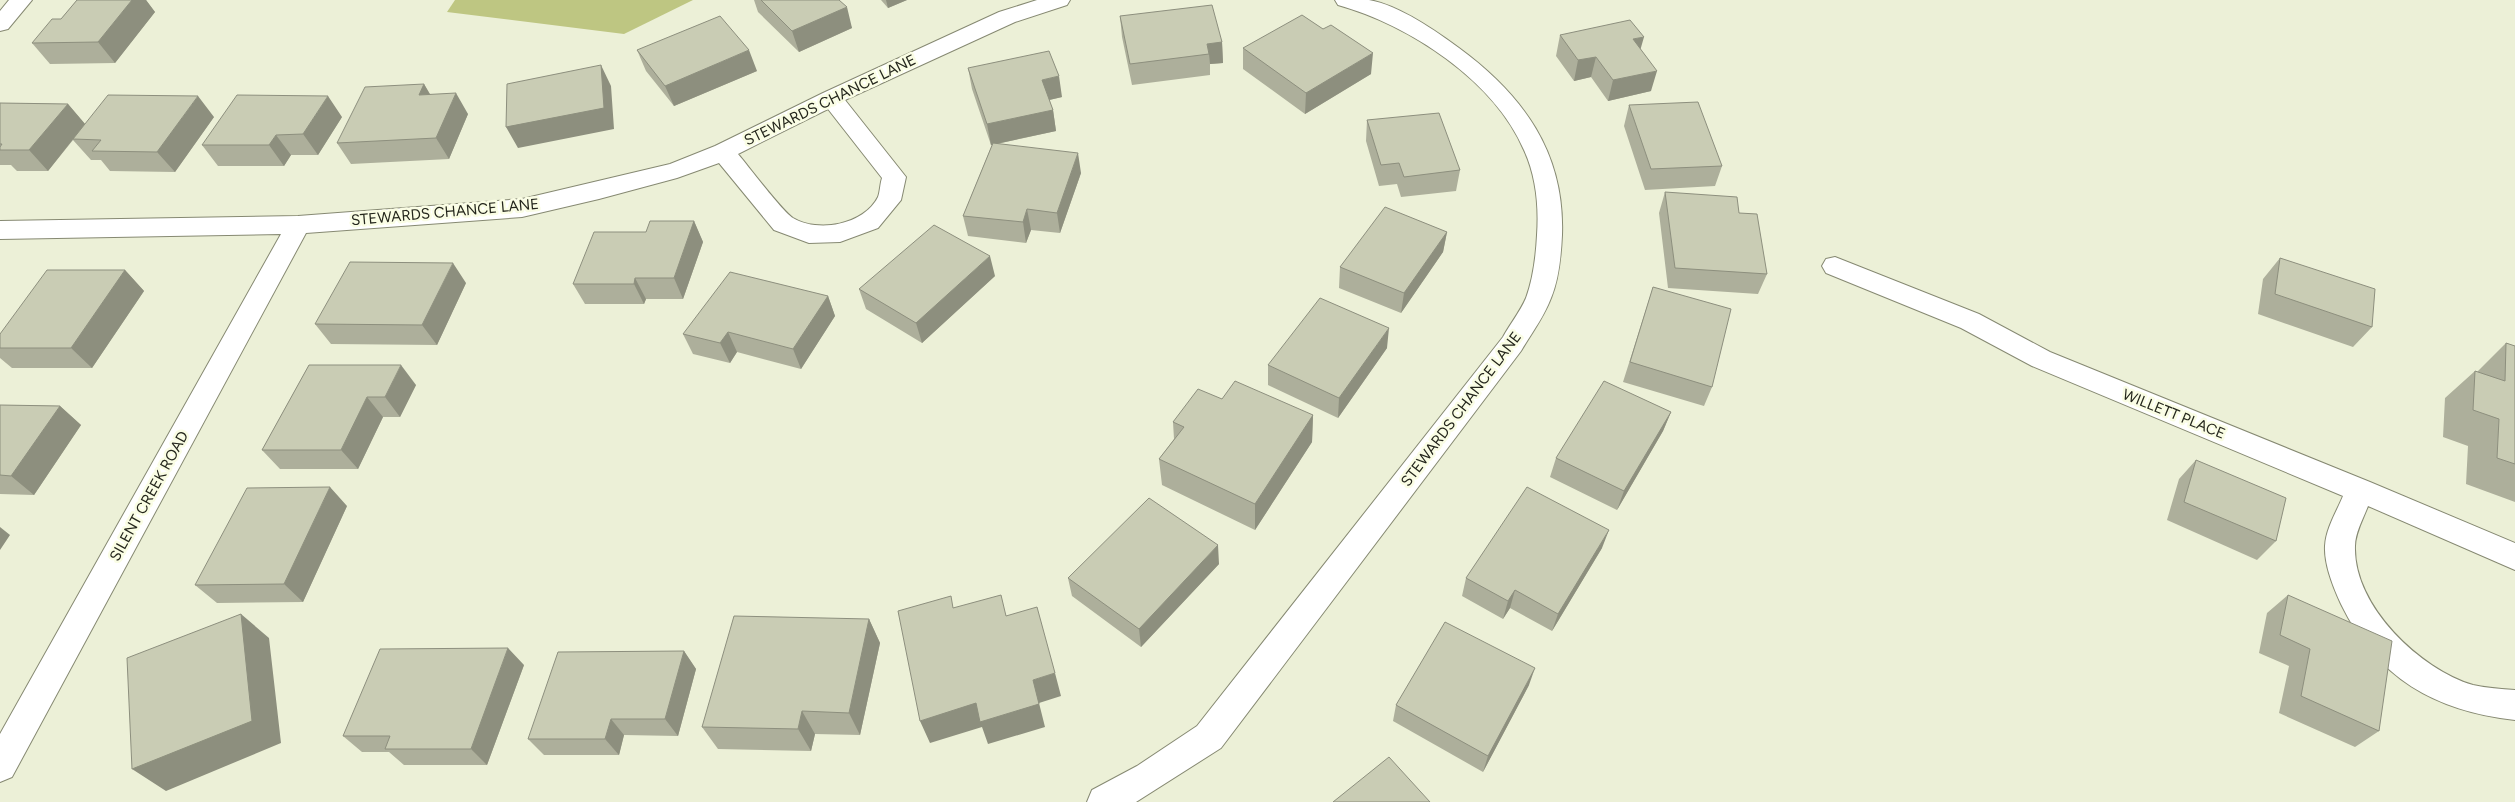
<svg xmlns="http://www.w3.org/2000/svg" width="2515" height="802" font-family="Figtree,sans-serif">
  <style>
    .green { fill: #bec682 }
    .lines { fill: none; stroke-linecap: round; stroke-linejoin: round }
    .minor-casing { stroke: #868972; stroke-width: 2 }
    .minor { fill: #fff; fill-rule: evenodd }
    .wall { fill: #adaf9b }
    .shaded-wall { fill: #8d8f7e }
    .building { fill: #c9ccb4; stroke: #8d8f7e }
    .labels { text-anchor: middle; stroke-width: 5; stroke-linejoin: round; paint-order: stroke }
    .street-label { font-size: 15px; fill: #24261c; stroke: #fafde4 }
  </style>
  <rect width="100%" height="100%" fill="#ecf0d7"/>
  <path class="green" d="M455 0H693L624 34 447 12Z"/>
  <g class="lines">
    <defs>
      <path id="minor" d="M9 0H32L8 29 0 31V11Z
        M1037 0H1070L1067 5 1015 22 845 100 906 177 901 200 878 228 840 242 809 243 774 230 719 163 677 178 599 199 522 217 306 233 12 777 0 782V734L281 234 0 239V221L298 216 522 199 670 164 715 146 823 93 999 12ZM828 109 882 178C880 184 880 192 878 197 864 225 818 233 793 218 782 211 749 167 738 154Z
        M1335 0C1346 0 1359 0 1369 0 1399 5 1436 31 1459 48 1523 95 1565 153 1562 235 1561 256 1559 279 1551 298 1544 317 1531 334 1521 351L1221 748 1136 802H1087L1092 790 1137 766 1197 726 1503 337C1510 324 1520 312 1526 298 1533 279 1536 255 1537 235 1539 206 1536 176 1524 150 1494 80 1409 25 1338 5Z
        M1835 257 1979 314 2050 352 2370 482 2515 543V570L2368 506C2363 519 2355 533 2355 546 2353 606 2420 669 2473 685 2487 688 2501 689 2515 690V720C2435 711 2377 678 2341 604 2333 587 2324 564 2325 546 2326 528 2337 511 2343 496L2032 366 1961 328 1826 273 1822 266 1826 259Z"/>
    </defs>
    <use href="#minor" class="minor-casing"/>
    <use href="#minor" class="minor"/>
  </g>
  <path class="wall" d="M77 0H146L155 12 115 63 50 64 32 43 61 19Z
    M754 0H839L852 28 799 52 758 12Z
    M881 0H907L888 8Z
    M1120 16 1222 42 1223 63 1210 64V75L1132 85 1122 37Z
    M1560 35 1640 49 1651 91 1608 101 1591 77 1574 81 1556 56Z
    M1243 48 1371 74 1305 114 1243 69Z
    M637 50 757 71 674 106 646 71Z
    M968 68 1062 97 1049 100 1053 110 1056 131 997 144 1081 173 1060 233 1031 230 1026 243 968 236 963 216 992 145H991L972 89Z
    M424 84 430 94 468 114 449 159 351 164 337 143Z
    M0 103 68 104 85 124 214 117 175 172 110 171 101 160H91L73 140 48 171H17L11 165H0Z
    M1629 105 1722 166 1715 186 1645 190 1624 126Z
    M342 117 318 155H291L284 166H218L202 145Z
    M1367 120 1460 170 1456 191 1401 197 1397 184 1379 186 1366 141Z
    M1665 192 1739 213 1767 274 1758 294 1668 288 1659 213Z
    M694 221 703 242 683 299H646L644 304H585L573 284 646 232Z
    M1447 232 1443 252 1401 313 1339 288 1340 267Z
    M2280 258 2372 327 2353 347 2258 314 2263 279Z
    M125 270 144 291 92 368H12L0 358V334Z
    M995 276 922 343 866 309 859 289Z
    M466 283 437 345 331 344 315 324Z
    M1653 287 1712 387 1704 406 1623 382Z
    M828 296 835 316 801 369 737 352 730 363 693 354 683 334Z
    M2506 343 2515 346V502L2466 484 2468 446 2443 437 2445 398 2475 371 2477 372Z
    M1387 348 1338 418 1268 385V365Z
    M309 365 416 385 400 417H383L358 469H280L262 450Z
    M1222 399 1313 415 1312 442 1255 530 1162 485 1159 459 1174 439 1173 422Z
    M0 405 60 406 81 425 34 495 0 494Z
    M1671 412 1663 431 1617 510 1550 477 1556 458Z
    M2196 460 2276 541 2257 560 2167 520 2179 479Z
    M347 506 303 602 217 603 195 585Z
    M1602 548 1552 631 1510 608 1503 619 1462 596 1466 578Z
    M1219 564 1141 647 1072 596 1068 578Z
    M2288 595 2379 731 2355 747 2279 713 2289 666 2259 653 2267 613Z
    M869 619 880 643 860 735 815 734 811 751 718 749 702 727Z
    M684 651 696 669 678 736 624 735 619 755H544L528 739Z
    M524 665 487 765H404L389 752H362L343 736Z
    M1529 685 1483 772 1393 721 1396 705Z"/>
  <path class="shaded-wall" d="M132 0H146L155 12 115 63 98 42Z
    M886 0H907L888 8Z
    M847 7 852 28 799 52 792 31Z
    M1644 37 1638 58 1633 39Z
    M1222 42 1223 63 1210 64 1209 54 1207 44Z
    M749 50 757 71 674 106 665 86Z
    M1373 53 1371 74 1305 114 1306 93Z
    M1596 57 1591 77 1574 81 1578 60Z
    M601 65 611 86 614 129 518 148 506 127Z
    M1657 71 1651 91 1608 101 1613 80Z
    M1059 76 1062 97 1045 101 1042 80Z
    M424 84 436 105 419 95Z
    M456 93 468 114 449 159 436 138Z
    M198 96 214 117 175 172 157 152Z
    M328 96 342 117 318 155 303 134Z
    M68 104 85 124 48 171 29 150Z
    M1053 110 1056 131 991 145 987 124Z
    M276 135 291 155 284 166 269 145Z
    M1078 153 1081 173 1060 233 1057 213Z
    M1027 209 1031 230 1026 243 1023 222Z
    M694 221 703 242 683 299 674 278Z
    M1447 232 1443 252 1401 313 1404 293Z
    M990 256 995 276 922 343 916 323Z
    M453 263 466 283 437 345 422 325Z
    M125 270 144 291 92 368 71 348Z
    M635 278 646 299 644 304 634 284Z
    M828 296 835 316 801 369 793 349Z
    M1389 328 1387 348 1338 418 1339 398Z
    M728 332 737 352 730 363 720 343Z
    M401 365 416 385 400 417 385 397Z
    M367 397 383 417 358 469 341 450Z
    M60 406 81 425 34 495 11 476Z
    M1671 412 1663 431 1617 510 1624 491Z
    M1313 415 1312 442 1255 530V504Z
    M330 487 347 506 303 602 284 584Z
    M0 527 10 535 0 550Z
    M1609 530 1602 548 1552 631 1558 614Z
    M1218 545 1219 564 1141 647 1139 629Z
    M1515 590 1510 608 1503 619 1508 601Z
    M241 614 269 638 281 743 166 791 132 769Z
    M869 619 880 643 860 735 849 713Z
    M508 648 524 665 487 765 471 749Z
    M684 651 696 669 678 736 665 719Z
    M1535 668 1529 685 1483 772 1488 756Z
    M1055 673 1061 696 1039 703 1045 727 988 744 982 727 930 743 920 721 1033 680Z
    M802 711 815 734 811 751 798 729Z
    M611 719 624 735 619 755 605 739Z"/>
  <path class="building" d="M77 0H132L98 42 32 43 52 19H61Z
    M761 0H839L847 7 792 31Z
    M1212 5 1222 42 1207 44 1209 54 1130 64 1120 16Z
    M1302 15 1323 29 1331 25 1373 53 1306 93 1243 48Z
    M720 16 749 50 665 86 637 50Z
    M1630 20 1644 37 1633 39 1657 71 1613 80 1596 57 1578 60 1560 35Z
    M1049 51 1059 76 1042 80 1053 110 987 124 968 68Z
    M601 65 604 108 506 127 507 84Z
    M424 84 419 95 456 93 436 138 337 143 365 87Z
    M108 95 198 96 157 152 92 151 101 140 73 139Z
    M237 95 328 96 303 134 276 135 269 145H202Z
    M1698 102 1722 166 1651 169 1629 105Z
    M0 103 68 104 29 150H0V147L2 144H0Z
    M1439 113 1460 170 1404 177 1399 163 1381 165 1367 120Z
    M993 143 1078 153 1057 213 1027 209 1023 222 963 216Z
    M1665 192 1737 197 1739 213 1757 214 1767 274 1675 268Z
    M1385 207 1447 232 1404 293 1340 267Z
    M650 221H694L674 278H635L634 284H573L594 232H646Z
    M934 225 990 256 916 323 859 289Z
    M2280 258 2375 289 2372 327 2275 294Z
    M350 262 453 263 422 325 315 324Z
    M47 270H125L71 348H0V334Z
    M730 272 828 296 793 349 728 332 720 343 683 334Z
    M1653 287 1731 309 1712 387 1630 362Z
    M1320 298 1389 328 1339 398 1268 365Z
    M2506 343 2515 346V464L2497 458 2499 419 2473 410 2475 371 2505 381Z
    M309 365H401L385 397H367L341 450H262Z
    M1235 381 1313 415 1255 504 1159 459 1184 427 1173 422 1198 389 1222 399Z
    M1604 381 1671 412 1624 491 1556 458Z
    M0 405 60 406 11 476 0 475Z
    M2196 460 2286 498 2276 541 2184 502Z
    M330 487 284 584 195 585 247 488Z
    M1527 487 1609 530 1558 614 1515 590 1508 601 1466 578Z
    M1149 498 1218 545 1139 629 1068 578Z
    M1001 595 1006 616 1037 607 1055 673 1033 680 1039 704 980 722 976 703 920 721 898 611 951 596 953 608Z
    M2288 595 2392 641 2379 731 2301 696 2310 649 2280 635Z
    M241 614 252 721 132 769 127 658Z
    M734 616 869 619 849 713 802 711 798 729 702 727Z
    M1445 622 1535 668 1488 756 1396 705Z
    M508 648 471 749H385L390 736H343L380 649Z
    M684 651 665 719H611L605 739H528L558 652Z
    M1389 757 1430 802H1333Z"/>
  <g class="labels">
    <g class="street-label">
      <text transform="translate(830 100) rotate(-26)" y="5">STEWARDS CHANCE LANE</text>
      <text transform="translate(445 212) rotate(-5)" y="5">STEWARDS CHANCE LANE</text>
      <text transform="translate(1461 409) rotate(-53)" y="5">STEWARDS CHANCE LANE</text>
      <text transform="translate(2174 414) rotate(22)" y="5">WILLETT PLACE</text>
      <text transform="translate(149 496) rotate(-61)" y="5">SILENT CREEK ROAD</text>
    </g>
  </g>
</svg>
